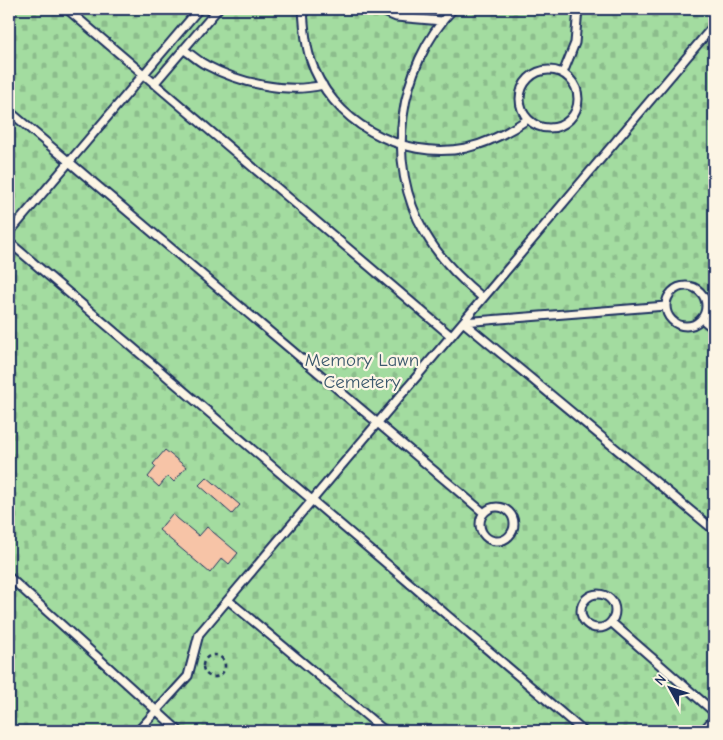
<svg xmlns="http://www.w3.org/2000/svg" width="723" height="740" font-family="'Comic Neue',sans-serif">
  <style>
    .cemetery { fill: url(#cemetery-stones); stroke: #5f867f }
    .building { fill: #f7c4a7; stroke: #1b2f5e }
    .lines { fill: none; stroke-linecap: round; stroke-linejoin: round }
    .lane-casing { stroke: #1b2f5e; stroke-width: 11 }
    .path { stroke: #1b2f5e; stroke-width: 2.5; stroke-dasharray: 4 4; stroke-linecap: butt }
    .lane { stroke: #fcf5e5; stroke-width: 7 }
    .labels { text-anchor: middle; stroke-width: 4.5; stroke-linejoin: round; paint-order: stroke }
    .park-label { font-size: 19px; fill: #3d5a6e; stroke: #fcf5e5 }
  </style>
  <defs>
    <pattern id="cemetery-stones" width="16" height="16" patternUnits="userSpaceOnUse" patternTransform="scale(1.25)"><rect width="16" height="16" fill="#a3dca0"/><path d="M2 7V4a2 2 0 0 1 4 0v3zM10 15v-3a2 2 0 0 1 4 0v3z" fill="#8cbd8c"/></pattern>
  </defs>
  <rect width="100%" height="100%" fill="#fbebd9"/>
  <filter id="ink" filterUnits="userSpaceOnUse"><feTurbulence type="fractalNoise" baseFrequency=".02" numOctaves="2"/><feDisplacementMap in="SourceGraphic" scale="10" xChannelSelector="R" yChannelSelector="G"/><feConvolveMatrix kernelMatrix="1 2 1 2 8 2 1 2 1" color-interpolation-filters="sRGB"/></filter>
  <g filter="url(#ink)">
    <path class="cemetery" d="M9 9H714V731H9Z"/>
    <path class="building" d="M165 450 186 467 174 482 168 476 159 487 148 477 156 467 153 464Z
      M207 477 240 505 232 514 199 485Z
      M172 514 199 536 207 527 238 553 229 564 222 558 210 573 159 530Z"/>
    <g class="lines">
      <defs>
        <path id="lane" d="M67 9 451 336
          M303 9C304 26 305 42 310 58 330 121 401 161 466 148 488 143 509 132 528 119
          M377 9 396 17 442 21
          M453 9C398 67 384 163 425 233 440 259 460 279 483 298
          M183 49C191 54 198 61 206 65 240 83 285 94 323 85
          M520 99a29 29 0 1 1 58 0a29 29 0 1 1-58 0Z
          M563 73 575 43 578 9
          M154 84 218 9
          M9 111 484 513
          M9 233 199 9
          M9 242 583 731
          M666 306a20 20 0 1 1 40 0a20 20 0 1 1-40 0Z
          M666 306 463 322 714 530
          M702 319 714 329
          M480 524a17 17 0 1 1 34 0a17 17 0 1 1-34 0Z
          M9 577 179 731
          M581 611a17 17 0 1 1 34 0a17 17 0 1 1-34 0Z
          M228 600 385 731
          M611 622 714 712
          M138 731 188 676 199 634 714 25
          M703 731 714 718"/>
      </defs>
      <use href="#lane" class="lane-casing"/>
      <path class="path" d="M203 666a11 11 0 1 1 22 0a11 11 0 1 1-22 0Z"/>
      <use href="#lane" class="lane"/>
    </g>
  </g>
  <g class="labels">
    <g class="park-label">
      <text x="362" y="366">Memory Lawn<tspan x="362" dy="22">Cemetery</tspan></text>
    </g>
  </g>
  <rect width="723" height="740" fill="none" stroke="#fcf5e5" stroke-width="30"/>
  <rect x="15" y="15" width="693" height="710" fill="none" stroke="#1b2f5e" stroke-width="2" filter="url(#ink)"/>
  <g transform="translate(670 688) rotate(310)" stroke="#fcf5e5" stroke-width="4" paint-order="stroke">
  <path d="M0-4L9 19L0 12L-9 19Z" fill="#1b2f5e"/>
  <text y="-8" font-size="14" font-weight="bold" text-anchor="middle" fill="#1b2f5e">N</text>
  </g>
</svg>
